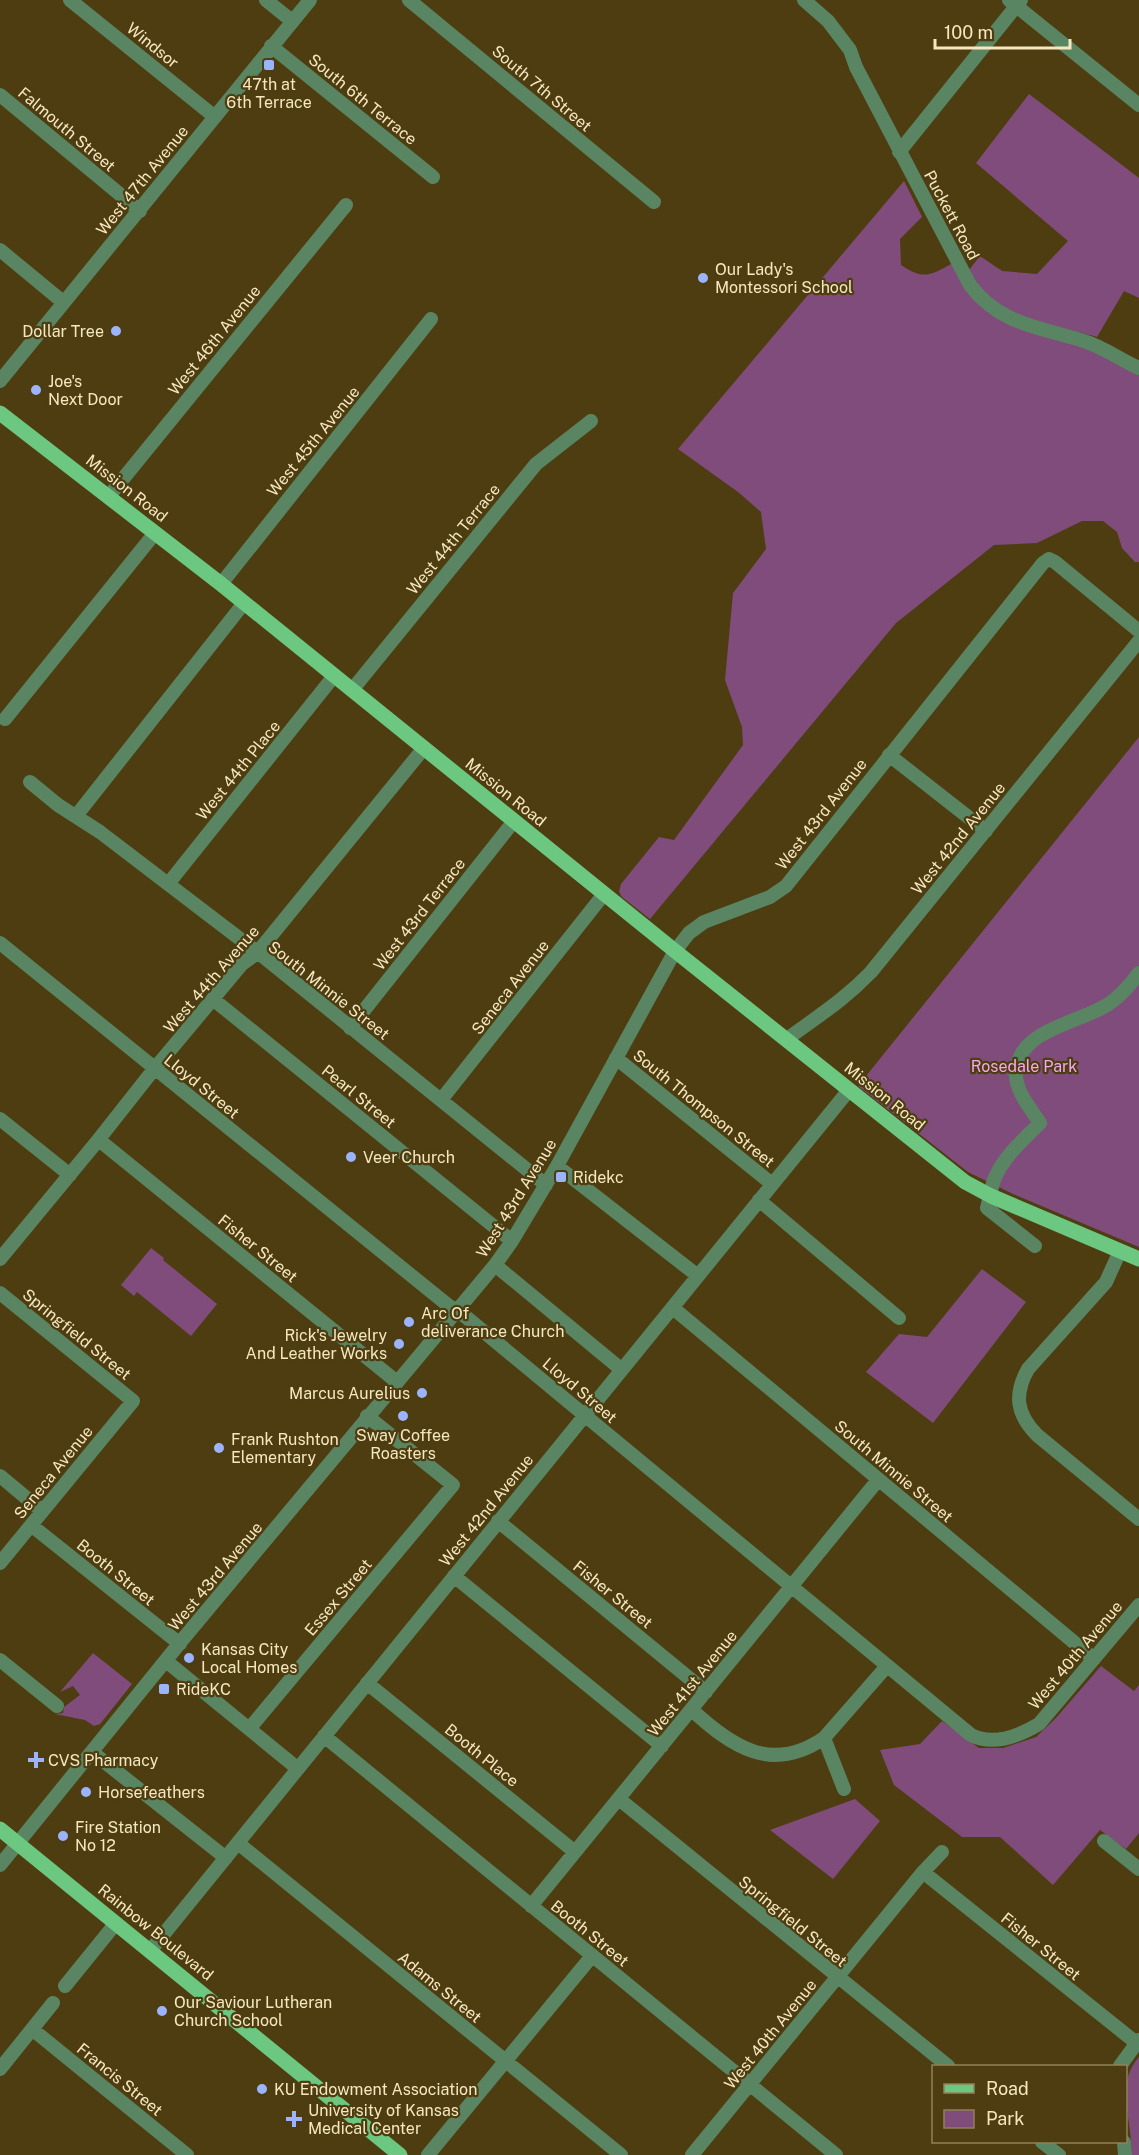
<svg xmlns="http://www.w3.org/2000/svg" width="1139" height="2155" font-family="'Public Sans',sans-serif">
  <style>
    .green { fill: #804c7c }
    .lines { fill: none; stroke-linecap: round; stroke-linejoin: round }
    .minor { stroke: #5a8562; stroke-width: 14 }
    .major { stroke: #6cc881; stroke-width: 15 }
    .poi-dot { fill: #9cb4fd; stroke: #4d3d11; stroke-width: 2 }
    .labels { text-anchor: middle; stroke-width: 4.5; stroke-linejoin: round; paint-order: stroke }
    .street-label { font-size: 16px; fill: #f6e7c0; stroke: #4d3d11 }
    .poi-label { font-size: 16px; fill: #f6e7c0; stroke: #4d3d11; text-anchor: start }
    .park-label { font-size: 16px; fill: #f5a8ef; stroke: #4d3d11 }
  </style>
  <rect width="100%" height="100%" fill="#4d3d11"/>
  <path class="green" d="M1029 94 1139 178V298L1124 291 1097 337C1063 327 1010 319 984 294 978 287 974 278 969 270L980 256 1002 271 1037 274 1068 241 976 163Z
    M904 181 922 217 900 239 901 265C923 280 930 276 953 263L972 294 1139 371V562H1135L1122 548 1117 532 1103 521H1082L1037 543 994 545 896 623 650 919 622 897 619 892 621 884 659 837 674 840 743 745 742 727 725 680 733 593 766 549 761 512 738 492 678 449Z
    M1139 737V1247L1013 1194 968 1172 858 1086Z
    M151 1248 164 1258 163 1260 217 1304 191 1336 137 1292 134 1296 121 1285Z
    M982 1269 1026 1302 933 1423 866 1372 899 1334 927 1337Z
    M93 1653 132 1684 100 1724 94 1726 85 1720 55 1714 63 1713 64 1707 80 1695 73 1686 60 1692Z
    M1101 1666 1134 1691 1139 1685V1833L1126 1849 1100 1830 1053 1885 1000 1837H962L894 1785 880 1750 920 1744 942 1721 979 1748H1003L1036 1737 1055 1719Z
    M855 1799 880 1821 833 1879 770 1830Z
    M1139 2057V2155H1131C1134 2122 1113 2086 1139 2057Z"/>
  <g class="lines">
    <path class="minor" d="M70 0 215 117
      M266 0 292 21
      M409 0 654 202
      M804 0 828 21 850 50 856 67 970 285C1000 325 1040 327 1084 341 1103 347 1121 360 1139 368
      M1009 0 1139 105
      M271 46 433 177
      M0 95 140 211
      M899 152 1021 0
      M0 250 63 302
      M0 381 310 0
      M109 496 346 205
      M221 584 431 319
      M352 690 536 464 591 421
      M5 719 155 533
      M889 755 986 831
      M30 782 58 805 100 832 265 958 546 1185
      M76 816 244 603
      M168 884 334 676
      M0 943 449 1306 466 1317 971 1735C993 1746 1019 1736 1039 1724L1139 1605
      M214 1000 512 1241
      M350 1028 514 821
      M787 1039C818 1016 843 1001 871 972L1139 641
      M616 1058 772 1184
      M441 1100 604 894
      M0 1119 70 1175
      M99 1140 397 1382
      M557 1166 698 1276
      M759 1200 899 1318
      M1035 1246 987 1208C989 1200 991 1189 994 1180 1002 1158 1024 1139 1040 1123 1031 1109 1015 1091 1016 1073 1018 1029 1077 1024 1107 1005 1120 997 1130 985 1139 973
      M1120 1251 1106 1282 1028 1369C1014 1394 1016 1414 1037 1435L1139 1519
      M0 1259 95 1144 151 1073 242 964 257 953 424 748
      M495 1265 622 1370
      M0 1293 133 1401 0 1563
      M673 1308 1094 1659
      M0 1476 42 1511
      M498 1521 706 1692
      M31 1525 180 1644
      M454 1576 662 1746
      M0 1660 57 1706
      M166 1661 297 1768
      M367 1683 575 1852
      M692 1710C732 1747 772 1774 824 1738L887 1666
      M249 1729 453 1485 367 1416
      M324 1736 836 2155
      M824 1738 844 1789
      M92 1752 226 1858
      M619 1799 948 2066
      M1104 1841 1139 1869
      M238 1843 621 2155
      M0 1865 183 1639 495 1265 512 1241 557 1166 675 951 689 933 704 922 770 897 786 886 1043 563 1049 559 1055 562 1139 631
      M923 1872 1139 2045
      M531 1906 878 1480
      M150 1951 849 1090
      M65 1986 116 1923
      M32 2029 187 2155
      M1120 2066 1139 2040
      M0 2069 53 2003
      M1042 2142 1059 2155
      M1124 2142 1125 2155
      M428 2155 592 1956
      M692 2155 923 1872 942 1852"/>
    <path class="major" d="M0 413 221 584 675 951 965 1182 991 1196 1139 1259
      M0 1829 400 2155"/>
  </g>
  <g class="poi-dot">
    <rect x="263" y="59" width="12" height="12" rx="3"/>
    <circle cx="703" cy="278" r="6"/>
    <circle cx="116" cy="331" r="6"/>
    <circle cx="36" cy="390" r="6"/>
    <circle cx="351" cy="1157" r="6"/>
    <rect x="555" y="1171" width="12" height="12" rx="3"/>
    <circle cx="409" cy="1322" r="6"/>
    <circle cx="399" cy="1344" r="6"/>
    <circle cx="422" cy="1393" r="6"/>
    <circle cx="403" cy="1416" r="6"/>
    <circle cx="219" cy="1448" r="6"/>
    <circle cx="189" cy="1658" r="6"/>
    <rect x="158" y="1683" width="12" height="12" rx="3"/>
    <path d="M33 1751h6v6h6v6h-6v6h-6v-6h-6v-6h6z"/>
    <circle cx="86" cy="1792" r="6"/>
    <circle cx="63" cy="1836" r="6"/>
    <circle cx="162" cy="2011" r="6"/>
    <circle cx="262" cy="2089" r="6"/>
    <path d="M291 2110h6v6h6v6h-6v6h-6v-6h-6v-6h6z"/>
  </g>
  <g class="labels">
    <g class="street-label">
      <text transform="translate(153 45) rotate(39)" y="6">Windsor</text>
      <text transform="translate(542 88) rotate(40)" y="6">South 7th Street</text>
      <text transform="translate(363 99) rotate(39)" y="6">South 6th Terrace</text>
      <text transform="translate(67 129) rotate(40)" y="6">Falmouth Street</text>
      <text transform="translate(142 180) rotate(-51)" y="6">West 47th Avenue</text>
      <text transform="translate(952 215) rotate(62)" y="6">Puckett Road</text>
      <text transform="translate(214 340) rotate(-51)" y="6">West 46th Avenue</text>
      <text transform="translate(313 441) rotate(-51)" y="6">West 45th Avenue</text>
      <text transform="translate(127 488) rotate(38)" y="6">Mission Road</text>
      <text transform="translate(453 539) rotate(-51)" y="6">West 44th Terrace</text>
      <text transform="translate(238 770) rotate(-51)" y="6">West 44th Place</text>
      <text transform="translate(506 792) rotate(39)" y="6">Mission Road</text>
      <text transform="translate(821 814) rotate(-52)" y="6">West 43rd Avenue</text>
      <text transform="translate(958 838) rotate(-51)" y="6">West 42nd Avenue</text>
      <text transform="translate(419 914) rotate(-52)" y="6">West 43rd Terrace</text>
      <text transform="translate(211 979) rotate(-49)" y="6">West 44th Avenue</text>
      <text transform="translate(510 987) rotate(-52)" y="6">Seneca Avenue</text>
      <text transform="translate(329 990) rotate(38)" y="6">South Minnie Street</text>
      <text transform="translate(202 1086) rotate(39)" y="6">Lloyd Street</text>
      <text transform="translate(359 1096) rotate(39)" y="6">Pearl Street</text>
      <text transform="translate(885 1096) rotate(39)" y="6">Mission Road</text>
      <text transform="translate(704 1108) rotate(39)" y="6">South Thompson Street</text>
      <text transform="translate(516 1198) rotate(-58)" y="6">West 43rd Avenue</text>
      <text transform="translate(258 1248) rotate(39)" y="6">Fisher Street</text>
      <text transform="translate(77 1334) rotate(39)" y="6">Springfield Street</text>
      <text transform="translate(580 1390) rotate(40)" y="6">Lloyd Street</text>
      <text transform="translate(894 1471) rotate(40)" y="6">South Minnie Street</text>
      <text transform="translate(53 1472) rotate(-51)" y="6">Seneca Avenue</text>
      <text transform="translate(486 1510) rotate(-51)" y="6">West 42nd Avenue</text>
      <text transform="translate(116 1572) rotate(39)" y="6">Booth Street</text>
      <text transform="translate(215 1576) rotate(-50)" y="6">West 43rd Avenue</text>
      <text transform="translate(613 1594) rotate(39)" y="6">Fisher Street</text>
      <text transform="translate(338 1597) rotate(-50)" y="6">Essex Street</text>
      <text transform="translate(1075 1655) rotate(-50)" y="6">West 40th Avenue</text>
      <text transform="translate(692 1683) rotate(-51)" y="6">West 41st Avenue</text>
      <text transform="translate(482 1755) rotate(39)" y="6">Booth Place</text>
      <text transform="translate(793 1921) rotate(39)" y="6">Springfield Street</text>
      <text transform="translate(156 1932) rotate(39)" y="6">Rainbow Boulevard</text>
      <text transform="translate(590 1933) rotate(39)" y="6">Booth Street</text>
      <text transform="translate(1041 1946) rotate(39)" y="6">Fisher Street</text>
      <text transform="translate(440 1987) rotate(39)" y="6">Adams Street</text>
      <text transform="translate(770 2034) rotate(-51)" y="6">West 40th Avenue</text>
      <text transform="translate(120 2079) rotate(39)" y="6">Francis Street</text>
    </g>
    <g class="poi-label">
      <text x="269" y="90" text-anchor="middle">47th at<tspan x="269" dy="18">6th Terrace</tspan></text>
      <text x="715" y="275">Our Lady's<tspan x="715" dy="18">Montessori School</tspan></text>
      <text x="104" y="337" text-anchor="end">Dollar Tree</text>
      <text x="48" y="387">Joe's<tspan x="48" dy="18">Next Door</tspan></text>
      <text x="363" y="1163">Veer Church</text>
      <text x="573" y="1183">Ridekc</text>
      <text x="421" y="1319">Arc Of<tspan x="421" dy="18">deliverance Church</tspan></text>
      <text x="387" y="1341" text-anchor="end">Rick's Jewelry<tspan x="387" dy="18">And Leather Works</tspan></text>
      <text x="410" y="1399" text-anchor="end">Marcus Aurelius</text>
      <text x="403" y="1441" text-anchor="middle">Sway Coffee<tspan x="403" dy="18">Roasters</tspan></text>
      <text x="231" y="1445">Frank Rushton<tspan x="231" dy="18">Elementary</tspan></text>
      <text x="201" y="1655">Kansas City<tspan x="201" dy="18">Local Homes</tspan></text>
      <text x="176" y="1695">RideKC</text>
      <text x="48" y="1766">CVS Pharmacy</text>
      <text x="98" y="1798">Horsefeathers</text>
      <text x="75" y="1833">Fire Station<tspan x="75" dy="18">No 12</tspan></text>
      <text x="174" y="2008">Our Saviour Lutheran<tspan x="174" dy="18">Church School</tspan></text>
      <text x="274" y="2095">KU Endowment Association</text>
      <text x="308" y="2116">University of Kansas<tspan x="308" dy="18">Medical Center</tspan></text>
    </g>
    <g class="park-label">
      <text x="1024" y="1072">Rosedale Park</text>
    </g>
  </g>
  <rect x="932" y="2065" width="195" height="78" fill="#4d3d11" stroke="#918157" stroke-width="1.5"/>
  <rect x="944" y="2084" width="30" height="9" fill="#6cc881" stroke="#918157" stroke-width="1.5"/>
  <text x="986" y="2095" font-size="18" fill="#f6e7c0">Road</text>
  <rect x="944" y="2110" width="30" height="18" fill="#804c7c" stroke="#918157" stroke-width="1.5"/>
  <text x="986" y="2125" font-size="18" fill="#f6e7c0">Park</text>
  <path d="M935 39v9h135v-9" fill="none" stroke="#f6e7c0" stroke-width="3"/>
  <text x="944" y="39" font-size="18" fill="#f6e7c0" stroke="#4d3d11" stroke-width="4.5" paint-order="stroke">100 m</text>
</svg>
